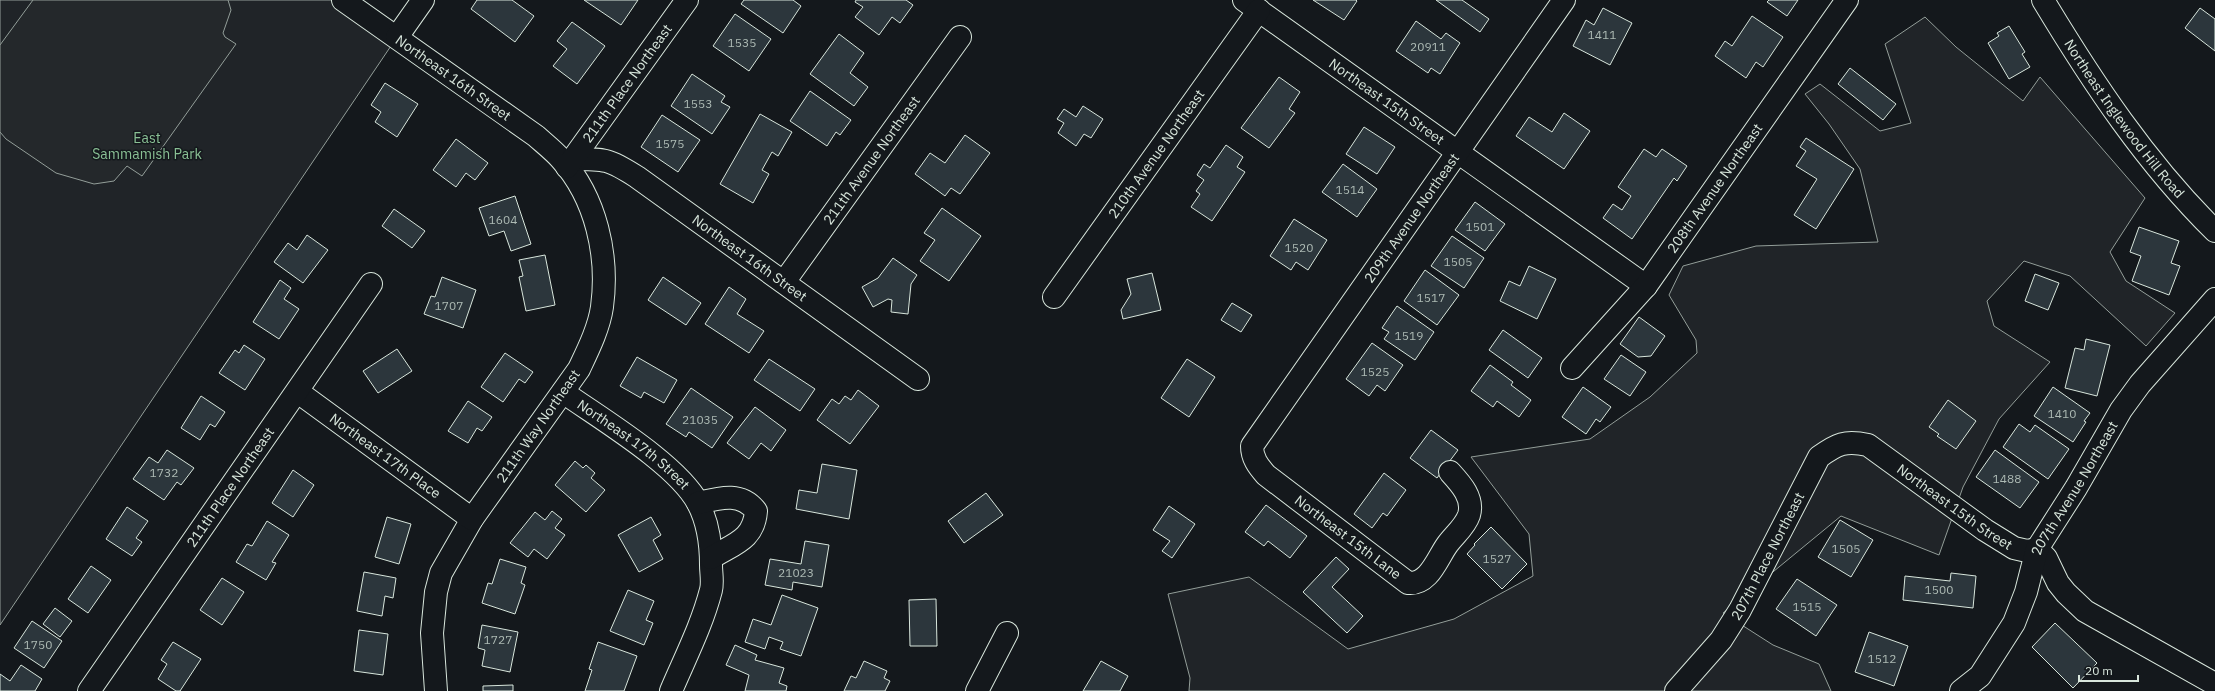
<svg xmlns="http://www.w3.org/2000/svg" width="2215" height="691" font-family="'IBM Plex Sans',sans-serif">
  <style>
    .green { fill: #202428; stroke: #939e99 }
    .parking { fill: #24282b; stroke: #939e99 }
    .building { fill: #2c363c; stroke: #d8e6dc }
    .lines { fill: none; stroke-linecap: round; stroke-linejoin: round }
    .minor-casing { stroke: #d8e6dc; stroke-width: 24 }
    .minor { stroke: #14181c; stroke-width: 22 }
    .labels { text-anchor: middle; stroke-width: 3; stroke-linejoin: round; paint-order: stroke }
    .number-label { font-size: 12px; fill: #adbab4 }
    .street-label { font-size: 14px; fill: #d8e6dc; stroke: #14181c }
    .park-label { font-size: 14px; fill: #8ac095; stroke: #14181c }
  </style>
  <rect width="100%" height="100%" fill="#14181c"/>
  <path class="green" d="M0 0H343L397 37 0 625Z
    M1925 17 1956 47 2023 101 2040 77 2145 198 2110 252 2126 281 2175 313 2146 346 2070 276 2024 261 1987 301 1994 326 2050 362 1999 419 1963 487 1939 555 1841 516 1723 613 1773 645 1819 664 1831 691H1189L1190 678 1168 594 1249 577 1348 649 1454 619 1533 576 1529 534 1471 457 1590 439 1650 397 1697 353 1696 340 1669 295 1683 266 1756 246 1878 242 1860 169 1829 124 1805 94 1820 84 1880 131 1911 123 1885 44Z"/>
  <path class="parking" d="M33 0H228L231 10 223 33 225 37 236 44 142 176 127 166 114 181 94 184 56 173 6 139 0 132V45Z"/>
  <path class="building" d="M477 0H512L534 16 515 42 471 9Z
    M584 0H638L621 25Z
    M744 0H793L801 6 783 33 741 4Z
    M856 0H906L913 5 900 23 892 17 879 35 855 17 863 7 855 2Z
    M1313 0H1356L1357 1 1344 20Z
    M1436 0H1462L1489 19 1480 32Z
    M1769 0H1798L1787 16 1767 2Z
    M1603 8 1632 23 1610 65 1573 46 1586 20 1594 25Z
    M2200 8 2215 19V51L2185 28Z
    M735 14 771 39 749 71 713 46Z
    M1752 16 1783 37 1763 67 1756 62 1746 78 1715 56 1725 41 1732 46Z
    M1416 21 1441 39 1446 33 1460 43 1440 74 1431 68 1428 73 1396 51Z
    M572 22 605 46 577 84 553 66 567 49 557 41Z
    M2009 26 2025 52 2022 54 2030 67 2009 79 1988 43 1999 36 1997 33Z
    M839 34 864 53 850 73 868 87 854 106 810 74Z
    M1850 68 1896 104 1883 120 1838 84Z
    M692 74 725 96 721 102 730 107 712 134 671 106Z
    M1279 77 1300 92 1289 109 1295 113 1269 148 1241 128Z
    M385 83 418 104 397 137 375 122 381 112 371 105Z
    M810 91 851 120 840 135 836 132 827 146 790 121Z
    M1083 106 1103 119 1091 138 1084 134 1076 146 1058 133 1064 123 1057 119 1064 109 1076 117Z
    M1564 113 1590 131 1564 169 1516 136 1529 117 1552 132Z
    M760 114 792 132 778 156 772 152 762 170 769 174 753 203 720 184Z
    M662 115 700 140 678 172 641 147Z
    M1364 127 1395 147 1377 174 1346 154Z
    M965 135 990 153 960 194 951 188 945 196 915 174 930 153 945 163Z
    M1806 138 1854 169 1816 229 1794 215 1817 179 1796 166 1806 151 1800 147Z
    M456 139 488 163 475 180 466 173 456 187 433 170Z
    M1226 145 1243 157 1237 167 1245 172 1212 221 1191 207 1200 194 1196 191 1204 180 1197 175 1204 164 1210 168Z
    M1644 149 1656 157 1662 149 1687 166 1677 181 1674 178 1632 239 1603 218 1613 204 1622 210 1631 196 1618 187Z
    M1343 164 1377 189 1357 217 1322 192Z
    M515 196 531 244 511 251 504 231 489 236 479 208Z
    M1475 202 1505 224 1485 251 1455 230Z
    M942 208 981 236 949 281 920 261 935 240 924 233Z
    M394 209 425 231 412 248 382 226Z
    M1294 219 1327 240 1308 270 1296 262 1291 270 1270 256Z
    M2139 227 2179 241 2171 263 2180 266 2169 295 2132 281 2141 256 2130 252Z
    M307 235 328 250 303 283 274 262 288 243 297 250Z
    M1452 236 1484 258 1464 288 1431 266Z
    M545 255 555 305 526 311 519 277 523 276 519 260Z
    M893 258 917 275 911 284 908 314 891 312 892 300 888 299 873 307 862 287 878 278Z
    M1529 266 1556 279 1537 319 1500 301 1509 281 1520 286Z
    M1425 270 1459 295 1437 325 1404 301Z
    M1152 273 1161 310 1123 319 1121 310 1131 294 1127 279Z
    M2035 274 2059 283 2048 310 2025 301Z
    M442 277 476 290 463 328 424 314 431 296 435 297Z
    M663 277 701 303 686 325 648 300Z
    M280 280 291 288 284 299 299 309 279 339 253 322Z
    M729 287 746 299 737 314 764 331 749 353 705 324Z
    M1232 303 1252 315 1241 332 1221 320Z
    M1397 306 1434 332 1415 360 1384 339 1389 332 1382 328Z
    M1639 317 1665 336 1651 356 1638 357 1620 344Z
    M1503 330 1542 358 1528 378 1489 350Z
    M2086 339 2110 345 2097 396 2065 388 2075 348 2084 350Z
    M1372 343 1403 365 1385 391 1377 385 1369 396 1346 379Z
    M244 345 265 359 245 390 219 373 235 350 239 353Z
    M397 349 412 371 378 393 363 371Z
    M505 353 533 372 525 383 519 379 503 402 481 387Z
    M1621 355 1646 372 1630 396 1604 379Z
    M637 357 677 380 664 403 644 392 641 398 620 386Z
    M769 359 815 389 800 411 754 380Z
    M1187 359 1215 377 1189 417 1161 398Z
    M1490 365 1513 382 1511 385 1531 400 1519 417 1497 401 1493 407 1471 391Z
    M1583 387 1611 407 1600 422 1596 419 1586 434 1562 417Z
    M2053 387 2090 413 2084 421 2086 422 2073 442 2034 416Z
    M691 388 733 417 712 448 689 432 686 437 666 424Z
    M858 390 879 406 850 444 817 420 832 399 839 404 845 396 851 400Z
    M201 396 225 412 215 427 210 424 200 440 181 428Z
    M1948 400 1976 421 1956 449 1937 436 1939 434 1929 427Z
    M468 401 492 417 482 431 477 428 468 443 448 431Z
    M755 407 786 430 771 451 761 443 749 459 727 443Z
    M2019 424 2030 432 2035 425 2069 449 2048 479 2003 447Z
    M1431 430 1458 450 1437 478 1410 458Z
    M167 450 194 468 181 485 177 482 164 500 133 479 149 457 158 463Z
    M1995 450 2039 482 2020 508 1976 477Z
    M575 461 583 468 586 465 595 473 591 478 605 490 586 512 555 485Z
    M822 464 857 470 849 519 796 509 799 490 817 493Z
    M293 470 314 485 293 517 272 503Z
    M1384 473 1406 490 1387 516 1383 513 1372 528 1354 514Z
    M986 493 1003 515 964 543 948 521Z
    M1266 505 1307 536 1290 558 1268 541 1264 546 1245 532Z
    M1169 506 1195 524 1172 558 1162 551 1170 541 1153 530Z
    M127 507 148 521 136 538 142 542 132 556 106 539Z
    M552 511 562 519 555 528 565 535 547 559 534 549 528 557 510 543 535 512 545 520Z
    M387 517 411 524 399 564 375 557Z
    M651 517 661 535 653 540 663 559 639 572 618 535Z
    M1840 520 1873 540 1851 577 1818 557Z
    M267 521 289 535 272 562 276 563 266 580 236 562 247 544 252 546Z
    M1491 527 1527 564 1502 589 1467 554 1475 545 1474 544Z
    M805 541 829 545 822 587 793 582 792 590 765 585 770 559 801 564Z
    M1336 557 1349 569 1332 587 1363 616 1347 633 1303 592Z
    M500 559 526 567 521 583 525 585 515 614 482 603 488 583 492 584Z
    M91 566 111 580 88 613 68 599Z
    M364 572 396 578 393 598 385 596 382 616 357 611Z
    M1951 573 1976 576 1973 608 1903 600 1905 576 1950 581Z
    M222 578 244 592 222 625 200 610Z
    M1797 579 1837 605 1816 636 1776 609Z
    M628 590 654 601 646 620 653 623 644 645 610 631Z
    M782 595 818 608 801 656 780 649 783 642 769 637 765 649 745 642 753 619 771 625Z
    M936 599 937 646H910L909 600Z
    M55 608 72 621 60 637 43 624Z
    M32 621 62 641 44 668 14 648Z
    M2055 623 2097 663 2073 688 2032 647Z
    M482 625 518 632 510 672 482 666 485 650 478 648Z
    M359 630 388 634 383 675 354 671Z
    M1869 632 1908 646 1894 686 1855 672Z
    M173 642 201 659 180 691H176L158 679 167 664 161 660Z
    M598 642 637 656 624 691H585L592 670 589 669Z
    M735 645 757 655 755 660 784 668 779 683 787 686 786 691H745L749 675 726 665Z
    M864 661 887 671 884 678 890 681 885 691H844L851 676 856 678Z
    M1101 661 1128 676 1120 691H1083Z
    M21 665 42 679 35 691H0V674L10 681Z
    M513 685V691H483V686Z"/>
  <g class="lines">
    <defs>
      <g id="minor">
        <path id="s1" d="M343 0 536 136C545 144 554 151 561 159 596 198 609 255 602 307 599 328 588 350 579 369L472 519 441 573 436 592 432 633 436 691"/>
        <path id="s2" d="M1244 0 1646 286"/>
        <path id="s3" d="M2043 0C2093 83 2146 163 2215 231"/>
        <path d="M397 37 423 0"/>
        <path id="s4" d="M573 159C606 159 609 159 637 177L918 379"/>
        <path id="s5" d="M567 167 687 0"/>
        <path id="s6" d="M784 282 960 37"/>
        <path id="s7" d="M1054 297 1259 10"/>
        <path id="s8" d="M1572 368 1646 286 1847 0"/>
        <path id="s9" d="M298 392 472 519"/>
        <path id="s10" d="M563 392C601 419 677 464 698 503 708 522 711 545 711 565 711 573 713 582 711 590 702 625 685 658 671 691"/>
        <path id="s11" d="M1450 472C1461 484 1474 498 1469 515 1465 527 1454 535 1447 545 1437 559 1429 585 1408 583L1266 475C1258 466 1252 458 1252 446L1564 0"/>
        <path d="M698 503C719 498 741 491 756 511 754 540 733 544 711 558"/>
        <path id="s12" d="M89 691 371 284"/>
        <path d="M977 691 1007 633"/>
        <path id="s13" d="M1676 691 1721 640 1740 610 1819 457C1837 444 1845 440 1868 445L1985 530 2014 548 2027 551 2037 549 2046 558 2058 583 2066 593 2085 611 2215 684"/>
        <path id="s14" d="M1961 691 1980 676 2014 623 2026 592 2037 549 2076 488 2121 410 2140 384 2215 299"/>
      </g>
    </defs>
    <use href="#minor" class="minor-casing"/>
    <use href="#minor" class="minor"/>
  </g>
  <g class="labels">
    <g class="number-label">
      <text x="1602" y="39">1411</text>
      <text x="742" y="47">1535</text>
      <text x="1428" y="51">20911</text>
      <text x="698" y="108">1553</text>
      <text x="670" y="148">1575</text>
      <text x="1350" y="194">1514</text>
      <text x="503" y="224">1604</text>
      <text x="1480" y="231">1501</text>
      <text x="1299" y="252">1520</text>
      <text x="1458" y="266">1505</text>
      <text x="1431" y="302">1517</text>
      <text x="449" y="310">1707</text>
      <text x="1409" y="340">1519</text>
      <text x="1375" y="376">1525</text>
      <text x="2062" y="418">1410</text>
      <text x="700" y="424">21035</text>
      <text x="164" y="477">1732</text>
      <text x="2007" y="483">1488</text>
      <text x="1846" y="553">1505</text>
      <text x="1497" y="563">1527</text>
      <text x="796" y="577">21023</text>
      <text x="1939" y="594">1500</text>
      <text x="1807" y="611">1515</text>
      <text x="498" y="644">1727</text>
      <text x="38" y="649">1750</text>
      <text x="1882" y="663">1512</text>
    </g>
    <g class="street-label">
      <text dy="5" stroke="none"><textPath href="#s1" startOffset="135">Northeast 16th Street</textPath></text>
      <text dy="5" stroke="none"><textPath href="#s5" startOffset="103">211th Place Northeast</textPath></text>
      <text dy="5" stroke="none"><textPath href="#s2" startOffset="175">Northeast 15th Street</textPath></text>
      <text dy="5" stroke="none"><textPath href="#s3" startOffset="144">Northeast Inglewood Hill Road</textPath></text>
      <text dy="5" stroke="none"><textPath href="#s7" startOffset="176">210th Avenue Northeast</textPath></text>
      <text dy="5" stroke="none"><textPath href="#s6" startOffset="150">211th Avenue Northeast</textPath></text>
      <text dy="5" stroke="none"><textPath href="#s8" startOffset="230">208th Avenue Northeast</textPath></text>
      <text dy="5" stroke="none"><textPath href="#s11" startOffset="634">209th Avenue Northeast</textPath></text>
      <text dy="5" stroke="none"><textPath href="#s4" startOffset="207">Northeast 16th Street</textPath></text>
      <text transform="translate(538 426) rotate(-55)" y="5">211th Way Northeast</text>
      <text dy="5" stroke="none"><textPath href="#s10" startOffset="88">Northeast 17th Street</textPath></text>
      <text dy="5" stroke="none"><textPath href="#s9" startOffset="108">Northeast 17th Place</textPath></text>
      <text dy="5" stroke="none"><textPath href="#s12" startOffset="248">211th Place Northeast</textPath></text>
      <text dy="5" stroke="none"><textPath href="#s14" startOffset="236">207th Avenue Northeast</textPath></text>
      <text dy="5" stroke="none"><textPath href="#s13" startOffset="435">Northeast 15th Street</textPath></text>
      <text transform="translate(1348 537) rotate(37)" y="5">Northeast 15th Lane</text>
      <text dy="5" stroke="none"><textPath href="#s13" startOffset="164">207th Place Northeast</textPath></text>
    </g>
    <g class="park-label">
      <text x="147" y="143">East<tspan x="147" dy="16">Sammamish Park</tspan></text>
    </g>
  </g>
  <path d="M2079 675v6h59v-6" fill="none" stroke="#d8e6dc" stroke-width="2"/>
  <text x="2085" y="675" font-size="12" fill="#d8e6dc" stroke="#14181c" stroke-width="3" paint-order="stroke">20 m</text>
</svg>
